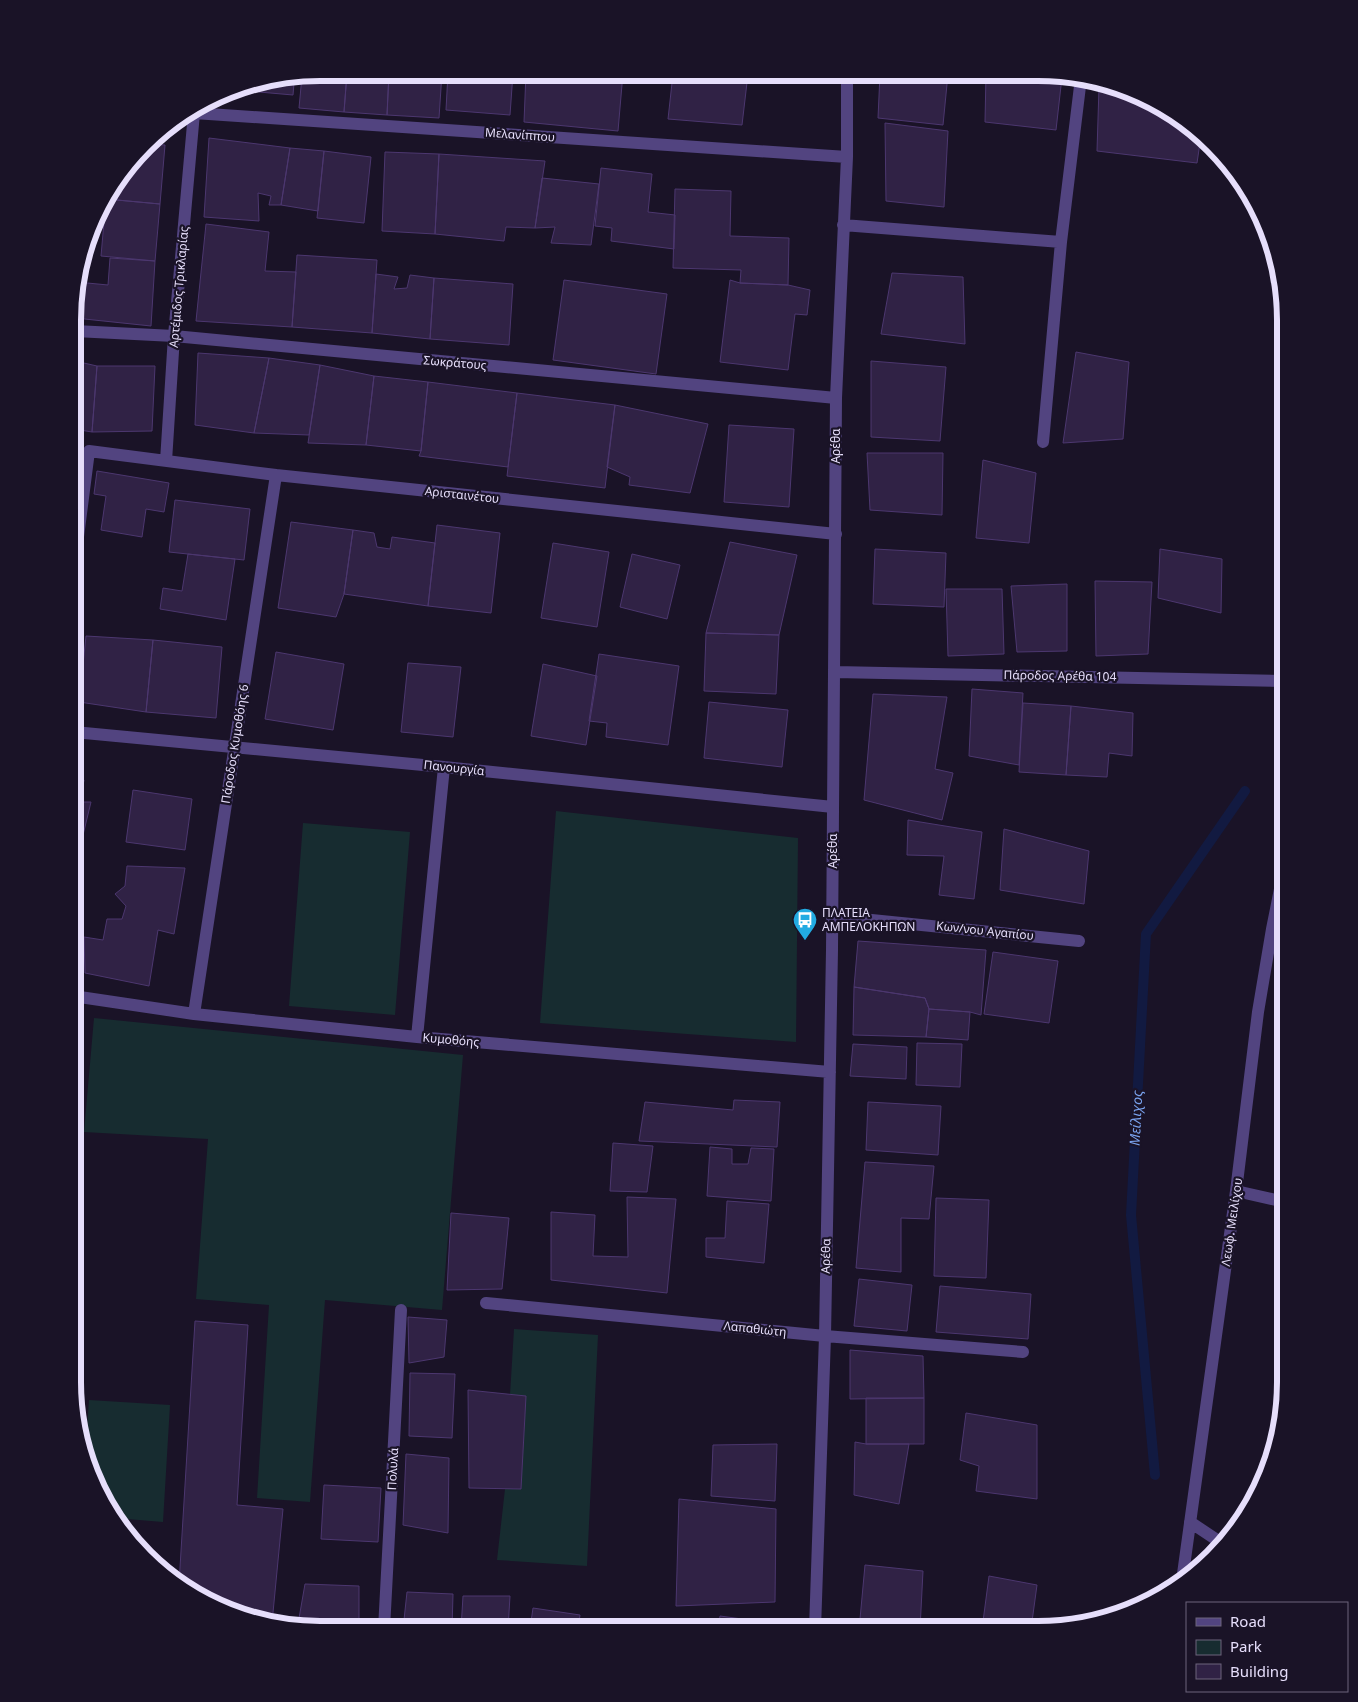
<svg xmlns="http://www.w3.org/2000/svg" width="1358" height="1702" font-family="'Noto Sans',sans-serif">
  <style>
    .green { fill: #172c30 }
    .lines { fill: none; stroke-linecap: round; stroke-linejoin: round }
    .stream { stroke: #121a41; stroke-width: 10 }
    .building { fill: #302245; stroke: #4c376f }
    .minor { stroke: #524480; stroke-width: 12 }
    .labels { text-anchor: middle; stroke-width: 4.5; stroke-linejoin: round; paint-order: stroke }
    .street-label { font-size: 12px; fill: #e6defb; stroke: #1a1327 }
    .poi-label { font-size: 12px; fill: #e6defb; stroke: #1a1327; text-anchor: start }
    .water-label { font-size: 14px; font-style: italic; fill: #79a2ee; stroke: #1a1327 }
    .rim { fill: none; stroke: #e6defb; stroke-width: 6 }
  </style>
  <rect width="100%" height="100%" fill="#1a1327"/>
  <path class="green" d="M556 811 798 838 796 1042 540 1023Z
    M303 823 410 832 395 1015 289 1006Z
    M94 1018 463 1055 442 1310 325 1300 310 1502 257 1498 269 1305 196 1299 208 1139 84 1132Z
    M514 1329 598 1335 587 1566 497 1560 505 1489H521L526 1397 510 1395Z
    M89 1400 170 1405 163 1522 115 1518 106 1505 85 1457Z"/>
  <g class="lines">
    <path class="stream" d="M1155 1475 1131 1215 1146 934 1245 791"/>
  </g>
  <path class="building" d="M320 72 347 73 344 112 299 108 302 76Z
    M347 73H389L387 115 344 112Z
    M389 73H442L439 118 387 115Z
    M448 73H513L510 115 446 110Z
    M526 73H623L618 131 524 122Z
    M673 74H748L742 125 668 119Z
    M880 74H948L943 125 878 118Z
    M986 74 1062 77 1056 130 985 122Z
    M302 76 301 84 294 83 293 95 259 92 257 84H254Z
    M1099 87 1132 91 1176 114 1201 136 1197 163 1097 151Z
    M885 123 948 131 944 207 886 201Z
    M209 138 290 148 281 205H269L271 196 258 193 259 221 204 217Z
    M149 144 165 145 160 204 117 200 118 184H116Z
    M290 148 324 151 318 211 281 205Z
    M324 151 371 157 364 223 317 218Z
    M385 152 439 154 435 234 382 231Z
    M439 154 545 161 535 228 506 227 504 241 435 234Z
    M601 168 652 174 648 212 675 215 674 249 611 241 612 228 595 226Z
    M542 178 599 184 591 245 551 243 555 227 535 228Z
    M675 189 731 191 730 236 789 238 788 285 740 283 741 270 673 268Z
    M106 199 160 204 155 261 101 256Z
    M206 224 269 232 265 271 296 272 292 327 196 321Z
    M297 255 377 260 372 333 292 327Z
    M110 258 155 261 151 326 75 318V288L77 282 108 285Z
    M892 273 963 277 965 344 881 334Z
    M376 274 398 277 394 289 407 288 410 275 434 278 430 339 372 333Z
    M434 278 513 284 509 345 430 339Z
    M564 280 667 294 656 374 553 360Z
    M730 280 740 283 788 285 810 290 807 315 795 314 788 370 720 362Z
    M1076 352 1129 362 1123 439 1063 443Z
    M198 353 269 358 254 433 195 425Z
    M269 358 320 365 309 435 254 433Z
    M75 361 97 366 92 432 74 429Z
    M871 361 946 367 940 441 871 437Z
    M320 365 374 376 366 445 308 443Z
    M97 366H155L152 431 92 432Z
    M374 376 428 382 421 451 366 445Z
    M428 382 517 393 508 467 419 456 421 451Z
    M517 393 615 405 605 488 507 476Z
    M615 405 708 424 690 493 629 485 630 477 607 467Z
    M729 425 794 429 789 507 724 502Z
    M867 453H943L942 515 870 510Z
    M983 460 1036 473 1029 543 976 538Z
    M97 471 169 483 164 512 146 509 142 537 101 530 106 496 94 494Z
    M175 500 250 509 244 560 169 552Z
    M291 522 353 530 344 594 336 617 278 608Z
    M437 525 500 533 491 613 428 606Z
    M353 530 374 533 377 547 390 549 392 537 435 543 428 606 344 594Z
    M730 542 797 555 779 635 706 633Z
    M553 543 609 552 597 627 541 618Z
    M875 549 946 553 944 607 873 604Z
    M1160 549 1222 559 1221 613 1158 598Z
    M188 554 235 559 226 620 160 609 163 588 182 591Z
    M632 554 680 565 667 619 620 607Z
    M1095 581 1152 582 1148 654 1096 656Z
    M1067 584V651L1017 652 1011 586Z
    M946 589H1002L1004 654 948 656Z
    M706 633 779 635 776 694 704 691Z
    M86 636 153 640 146 712 79 702Z
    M153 640 222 647 216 718 146 712Z
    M276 652 344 664 333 730 265 719Z
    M599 654 679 666 668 745 606 737 607 723 589 721Z
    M408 663 461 667 453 737 401 732Z
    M543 664 597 676 586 745 531 736Z
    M972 689 1023 693 1019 765 969 756Z
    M873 694 947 697 935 769 953 773 942 820 864 800Z
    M709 702 788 710 782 767 704 758Z
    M1023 703 1071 706 1066 775 1019 772Z
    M1071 706 1133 713 1132 756 1109 753 1107 777 1066 775Z
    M74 778 84 780 80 802H91L76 864H74Z
    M133 790 192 799 185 850 126 842Z
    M908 820 982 832 974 899 939 895 944 856 907 855Z
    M1004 829 1089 851 1084 904 1000 890Z
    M127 866 185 868 174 934 158 930 149 986 85 973 84 937 103 940 107 919H122L126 906 115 894 125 886Z
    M858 941 986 950 981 1015 970 1012 929 1009 925 998 854 987Z
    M993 952 1058 961 1049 1023 984 1014Z
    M854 987 925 998 929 1009 926 1037 853 1035Z
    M929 1009 970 1012 968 1040 926 1037Z
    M917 1043 962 1044 960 1087 916 1085Z
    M853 1044 907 1047 906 1079 850 1076Z
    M734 1100 780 1102 777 1147 639 1141 645 1102 733 1110Z
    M868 1102 941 1106 938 1155 866 1150Z
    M613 1143 653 1146 647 1192 610 1191Z
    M710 1147 732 1149V1164H748L751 1148 774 1149 771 1201 707 1196Z
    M865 1162 934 1166 929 1219 901 1218V1272L856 1268Z
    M627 1197 676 1199 667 1293 551 1280V1212L595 1215 593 1256 628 1257Z
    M936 1198 989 1200 986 1278 934 1276Z
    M727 1201 769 1204 764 1263 706 1257V1238H725Z
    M451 1213 509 1218 502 1289 447 1290Z
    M859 1279 912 1285 907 1331 854 1326Z
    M940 1286 1031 1294 1028 1339 936 1332Z
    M408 1317 447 1320 444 1357 409 1363Z
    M195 1321 248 1325 237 1505 283 1509 272 1623 241 1616 179 1584Z
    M850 1350 923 1356 924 1398 850 1399Z
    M410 1373 455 1374 452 1438 409 1436Z
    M468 1390 526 1396 521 1489 469 1488Z
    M866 1398H924V1444H866Z
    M1282 1410 1275 1446 1269 1444Z
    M966 1413 1037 1425V1499L976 1491 979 1466 960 1460Z
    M855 1442 866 1444H909L899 1504 854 1495Z
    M777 1444 775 1501 711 1496 713 1445Z
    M406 1454 449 1458 448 1533 403 1525Z
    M1263 1463 1270 1466 1261 1487 1256 1484Z
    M324 1485 381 1488 378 1542 321 1539Z
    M679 1499 776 1509 775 1602 676 1606Z
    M865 1565 923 1571 920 1629 860 1619Z
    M165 1572 176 1574 175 1581Z
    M989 1576 1037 1585 1031 1629H982Z
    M305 1584 359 1586V1622L298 1624Z
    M407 1592 453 1594 452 1629H403Z
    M463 1596H510L508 1629H461Z
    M533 1608 580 1615 578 1629H530Z
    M720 1616 779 1624 778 1629H718Z
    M644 1625 673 1629H644Z"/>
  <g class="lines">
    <path class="minor" d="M194 113 847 157
      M843 225 1061 242
      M75 331 174 336 836 398
      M1043 442 1061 242 1081 78
      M166 461 174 336 194 113
      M74 568 89 451 276 475 836 534
      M835 672 1285 681
      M74 732 444 767 833 807
      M832 916 1079 941
      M73 996 194 1014 417 1037 830 1072
      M194 1014 276 475
      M417 1037 444 767
      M1236 1191 1285 1202
      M486 1303 825 1336 1023 1352
      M1190 1522 1223 1544
      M1182 1581 1236 1191 1258 1012 1272 929 1285 864
      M384 1629 401 1310
      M815 1629 825 1336 832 950 836 398 847 157V74"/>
  </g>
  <defs>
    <symbol id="bus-pin" viewBox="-11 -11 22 30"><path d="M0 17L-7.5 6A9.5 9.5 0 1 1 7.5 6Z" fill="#22abe2" stroke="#1a1327"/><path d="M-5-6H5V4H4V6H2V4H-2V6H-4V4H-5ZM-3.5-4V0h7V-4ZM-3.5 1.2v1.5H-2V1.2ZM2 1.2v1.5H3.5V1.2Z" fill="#fff"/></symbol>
  </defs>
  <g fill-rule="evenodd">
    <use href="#bus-pin" x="791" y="906" width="28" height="38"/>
  </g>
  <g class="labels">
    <g class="street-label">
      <text transform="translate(520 135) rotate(4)" y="4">Μελανίππου</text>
      <text transform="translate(179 287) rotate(-85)" y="4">Αρτέμιδος Τρικλαρίας</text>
      <text transform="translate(455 363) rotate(5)" y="4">Σωκράτους</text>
      <text transform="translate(836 446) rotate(-90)" y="4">Αρέθα</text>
      <text transform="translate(462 495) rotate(6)" y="4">Αρισταινέτου</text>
      <text transform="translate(1060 676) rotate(1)" y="4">Πάροδος Αρέθα 104</text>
      <text transform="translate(235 744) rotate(-81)" y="4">Πάροδος Κυμοθόης 6</text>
      <text transform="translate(454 768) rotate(6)" y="4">Πανουργία</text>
      <text transform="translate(833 851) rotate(-90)" y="4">Αρέθα</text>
      <text transform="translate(985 931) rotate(6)" y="4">Κων/νου Αγαπίου</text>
      <text transform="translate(451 1040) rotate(5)" y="4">Κυμοθόης</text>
      <text transform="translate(1232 1222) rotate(-82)" y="4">Λεωφ. Μειλίχου</text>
      <text transform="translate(826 1256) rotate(-89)" y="4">Αρέθα</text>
      <text transform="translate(755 1329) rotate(6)" y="4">Λαπαθιώτη</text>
      <text transform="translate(393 1469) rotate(-87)" y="4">Πολυλά</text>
    </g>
    <g class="poi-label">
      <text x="822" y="917">ΠΛΑΤΕΙΑ<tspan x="822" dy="14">ΑΜΠΕΛΟΚΗΠΩΝ</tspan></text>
    </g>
    <g class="water-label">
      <text transform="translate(1136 1118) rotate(-87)" y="5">Μείλιχος</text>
    </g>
  </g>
  <path d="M0 0H1358V1702H0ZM320 81H1038A239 239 0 0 1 1277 320V1382A239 239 0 0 1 1038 1621H320A239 239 0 0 1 81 1382V320A239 239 0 0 1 320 81Z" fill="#1a1327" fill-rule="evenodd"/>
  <path class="rim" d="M320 81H1038A239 239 0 0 1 1277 320V1382A239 239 0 0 1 1038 1621H320A239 239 0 0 1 81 1382V320A239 239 0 0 1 320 81Z"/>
  <rect x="1186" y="1602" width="162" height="90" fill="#1a1327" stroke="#6c647c"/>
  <rect x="1196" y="1618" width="25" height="8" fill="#524480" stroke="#6c647c"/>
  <text x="1230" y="1627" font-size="15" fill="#e6defb">Road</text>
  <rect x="1196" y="1640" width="25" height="15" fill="#172c30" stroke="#6c647c"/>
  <text x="1230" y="1652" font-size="15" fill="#e6defb">Park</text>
  <rect x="1196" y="1664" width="25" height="15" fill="#302245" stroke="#6c647c"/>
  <text x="1230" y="1677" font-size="15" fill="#e6defb">Building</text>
</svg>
